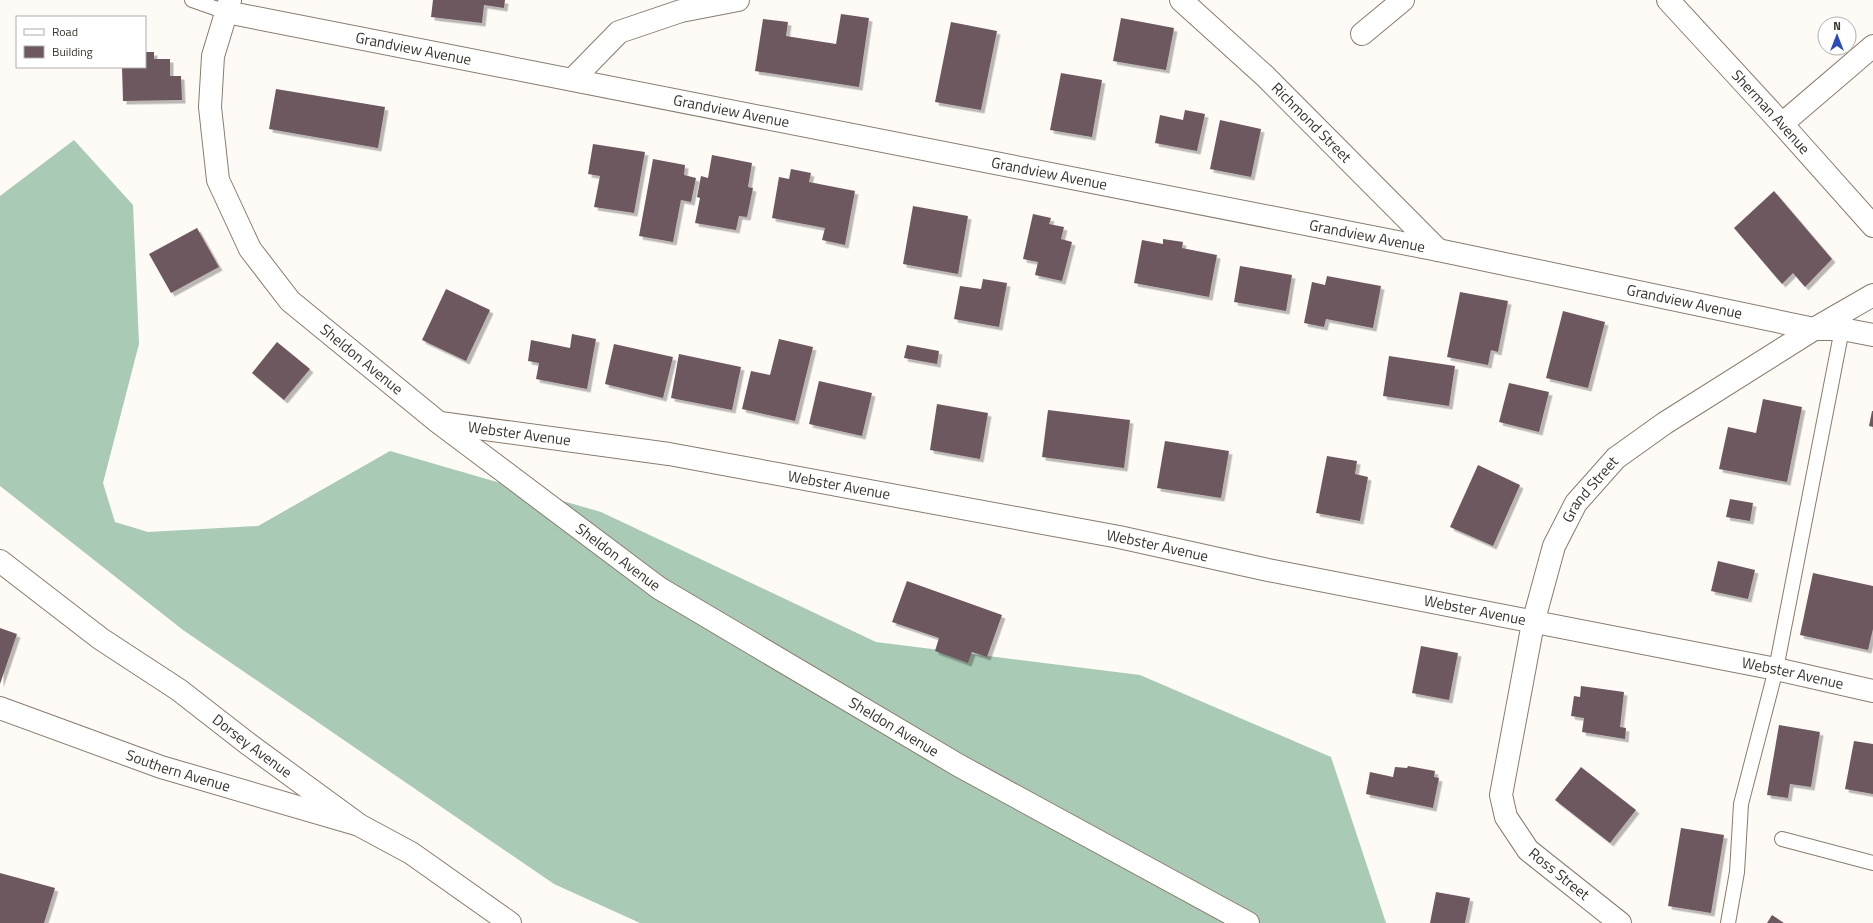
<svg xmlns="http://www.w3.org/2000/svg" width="1873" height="923" font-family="'Titillium Web',sans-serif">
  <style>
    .forest { fill: #a9cab4 }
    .building { fill: #6e585f; filter: url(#shadow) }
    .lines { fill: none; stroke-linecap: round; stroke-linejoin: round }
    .lane-casing { stroke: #8b7c6b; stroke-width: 16 }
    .street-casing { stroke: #8b7c6b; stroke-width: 24 }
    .secondary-casing { stroke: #8b7c6b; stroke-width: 24 }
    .lane { stroke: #fff; stroke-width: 14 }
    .street { stroke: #fff; stroke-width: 22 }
    .secondary { stroke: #fff; stroke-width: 22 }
    .labels { text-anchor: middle; stroke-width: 4; stroke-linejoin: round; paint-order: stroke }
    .street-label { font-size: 15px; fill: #3a342d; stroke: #fff }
  </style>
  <defs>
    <filter id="shadow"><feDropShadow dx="3.5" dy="3.5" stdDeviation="0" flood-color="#0004"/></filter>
  </defs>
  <rect width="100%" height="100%" fill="#fefbf7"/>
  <path class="forest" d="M74 140 133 205 139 344 103 483 115 522 148 532 258 526 390 451 601 512 876 642 1140 675 1331 757 1386 923H640L554 884 183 630 0 486V196Z"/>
  <path class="building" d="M433 0H505L504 8 484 5 482 23 431 17Z
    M841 14 869 18 859 87 755 71 763 19 788 22 786 36 836 44Z
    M1121 18 1174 28 1166 70 1113 61Z
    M951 22 997 31 981 110 935 102Z
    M145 52H154V59H170V76H181L182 100 123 101 122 67H145Z
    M1061 73 1102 80 1092 137 1050 130Z
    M276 89 385 107 378 148 269 129Z
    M1185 110 1205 114 1197 151 1155 143 1160 115 1183 120Z
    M1220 120 1261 129 1251 177 1210 169Z
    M593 144 645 152 634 213 594 207 600 176 588 174Z
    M712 155 752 163 748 187 753 188 747 217 739 216 736 230 695 223 700 198 697 197 701 176 708 178Z
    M653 159 685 165 684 175 696 178 691 202 681 200 673 242 639 236Z
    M791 169 811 173 809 182 855 191 845 245 822 240 825 228 772 218 779 177 789 179Z
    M1774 191 1832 259 1805 287 1793 273 1782 284 1734 228Z
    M913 206 968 216 958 274 903 264Z
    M1033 214 1051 218 1049 224 1064 227 1061 239 1072 242 1062 281 1035 275 1038 262 1023 259Z
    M197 228 219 267 171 293 149 254Z
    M1163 239 1183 242 1182 248 1217 255 1209 297 1134 283 1142 240 1163 244Z
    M1240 266 1292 275 1286 311 1234 302Z
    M1327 276 1381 286 1373 328 1326 319 1324 327 1304 323 1312 282 1325 285Z
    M983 279 1007 283 999 327 954 319 960 286 981 289Z
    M446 289 490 310 466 361 422 340Z
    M1460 292 1508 301 1498 352 1491 350 1488 365 1447 357Z
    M1563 311 1605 322 1588 388 1546 378Z
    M572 334 596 339 587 389 536 379 539 363 528 361 531 340 570 348Z
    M779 339 813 347 795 421 742 409 751 371 770 375Z
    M277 342 310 369 284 400 252 373Z
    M614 344 673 357 663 398 605 384Z
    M907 345 939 351 937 364 904 358Z
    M679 354 741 367 732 410 671 398Z
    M1389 356 1455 366 1449 406 1383 396Z
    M819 381 872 393 862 436 809 424Z
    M1509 383 1549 392 1539 432 1499 422Z
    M1763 399 1802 407 1787 482 1719 469 1728 427 1756 433Z
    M937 404 988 413 980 459 930 450Z
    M1048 410 1130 420 1124 468 1042 457Z
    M1872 411H1873V427L1869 426Z
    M1165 441 1229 451 1221 498 1157 488Z
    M1327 456 1357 461 1355 474 1368 477 1360 521 1316 513Z
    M1478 465 1520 485 1493 546 1450 527Z
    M1730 499 1753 503 1750 521 1726 517Z
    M1718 561 1755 570 1748 599 1711 591Z
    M1813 573 1873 586V629L1868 650 1800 635Z
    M907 581 1002 615 987 657 972 652 968 663 935 651 939 638 892 622Z
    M0 628 17 634 0 684Z
    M1421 646 1458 653 1449 700 1412 693Z
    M1581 686 1624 692 1620 727 1626 728 1625 739 1582 732 1584 718 1571 716 1574 696 1580 697Z
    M1779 725 1820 732 1811 787 1790 784 1788 798 1767 795Z
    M1854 741 1873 744V794L1845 789Z
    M1408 766 1435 771 1434 777 1439 778 1433 808 1366 794 1370 772 1393 777 1395 767 1407 768Z
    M1581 767 1636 810 1610 843 1555 800Z
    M1681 828 1724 835 1711 913 1668 906Z
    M0 873 55 888 44 923H0Z
    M1436 892 1470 898 1465 923H1430Z
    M1772 915 1784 923H1767Z"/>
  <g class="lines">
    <defs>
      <path id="lane" d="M192 0 226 12
        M1782 839 1873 863
        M1728 923 1737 872 1741 804 1776 669 1842 329"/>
      <g id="street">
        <path id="s1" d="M230 0 213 56 210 107 218 180 250 249 290 301 438 422 659 588 958 765 1248 923"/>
        <path id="s2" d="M1181 0 1265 76 1438 250"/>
        <path id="s3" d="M1668 0 1782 124 1873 226"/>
        <path id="s4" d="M226 12 1438 250 1814 329H1842L1873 335"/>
        <path d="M1362 34 1403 0"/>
        <path d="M573 79 619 32 681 11 738 0"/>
        <path d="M1782 124 1873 46"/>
        <path id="s5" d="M440 423 669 454 1119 537 1268 570 1776 669 1873 691"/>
        <path id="s6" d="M0 708 161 767 356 824"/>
        <path id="s7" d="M1620 923 1528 850 1506 817 1501 795 1533 623 1554 546 1576 503 1616 458 1665 423 1814 329 1873 295"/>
      </g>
      <g id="secondary">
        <path id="s8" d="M0 561 101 639 179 690 247 743 359 825 411 853 510 923"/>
      </g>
    </defs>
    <use href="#lane" class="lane-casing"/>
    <use href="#street" class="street-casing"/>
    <use href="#secondary" class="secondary-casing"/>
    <use href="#lane" class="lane"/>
    <use href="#street" class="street"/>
    <use href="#secondary" class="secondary"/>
  </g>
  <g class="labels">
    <g class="street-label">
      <text dy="5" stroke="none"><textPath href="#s4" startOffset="191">Grandview Avenue</textPath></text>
      <text dy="5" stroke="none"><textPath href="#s4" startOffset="515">Grandview Avenue</textPath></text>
      <text dy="5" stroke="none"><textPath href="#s3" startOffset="152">Sherman Avenue</textPath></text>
      <text dy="5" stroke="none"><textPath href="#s2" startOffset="179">Richmond Street</textPath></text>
      <text dy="5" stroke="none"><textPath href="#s4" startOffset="839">Grandview Avenue</textPath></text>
      <text dy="5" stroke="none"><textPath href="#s4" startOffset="1163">Grandview Avenue</textPath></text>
      <text dy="5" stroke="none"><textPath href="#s4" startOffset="1487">Grandview Avenue</textPath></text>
      <text dy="5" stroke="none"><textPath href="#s1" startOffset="417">Sheldon Avenue</textPath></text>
      <text dy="5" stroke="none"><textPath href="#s5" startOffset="80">Webster Avenue</textPath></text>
      <text dy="5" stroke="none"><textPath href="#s5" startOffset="404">Webster Avenue</textPath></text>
      <text dy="5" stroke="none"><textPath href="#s7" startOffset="502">Grand Street</textPath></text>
      <text dy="5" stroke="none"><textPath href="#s5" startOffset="728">Webster Avenue</textPath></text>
      <text dy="5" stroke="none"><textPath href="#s1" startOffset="741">Sheldon Avenue</textPath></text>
      <text dy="5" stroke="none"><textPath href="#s5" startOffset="1052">Webster Avenue</textPath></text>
      <text dy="5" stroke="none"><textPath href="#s5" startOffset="1376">Webster Avenue</textPath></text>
      <text dy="5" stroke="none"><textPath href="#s1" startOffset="1065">Sheldon Avenue</textPath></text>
      <text dy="5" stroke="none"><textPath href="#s8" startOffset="313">Dorsey Avenue</textPath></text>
      <text dy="5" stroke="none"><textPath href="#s6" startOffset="189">Southern Avenue</textPath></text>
      <text transform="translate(1559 874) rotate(39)" y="5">Ross Street</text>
    </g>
  </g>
  <rect x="16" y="16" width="130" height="52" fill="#ffffff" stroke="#b0aeab"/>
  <rect x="24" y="29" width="20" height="6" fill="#ffffff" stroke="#b0aeab"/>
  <text x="52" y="36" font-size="12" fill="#3a342d">Road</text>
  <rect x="24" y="46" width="20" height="12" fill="#6e585f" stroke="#b0aeab"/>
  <text x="52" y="56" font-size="12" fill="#3a342d">Building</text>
  <g transform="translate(1837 36)"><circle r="19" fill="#ffffff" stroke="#b0aeab"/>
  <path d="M0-3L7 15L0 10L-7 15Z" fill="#2c4bbb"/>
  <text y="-6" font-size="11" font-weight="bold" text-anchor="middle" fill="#3a342d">N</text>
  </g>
</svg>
